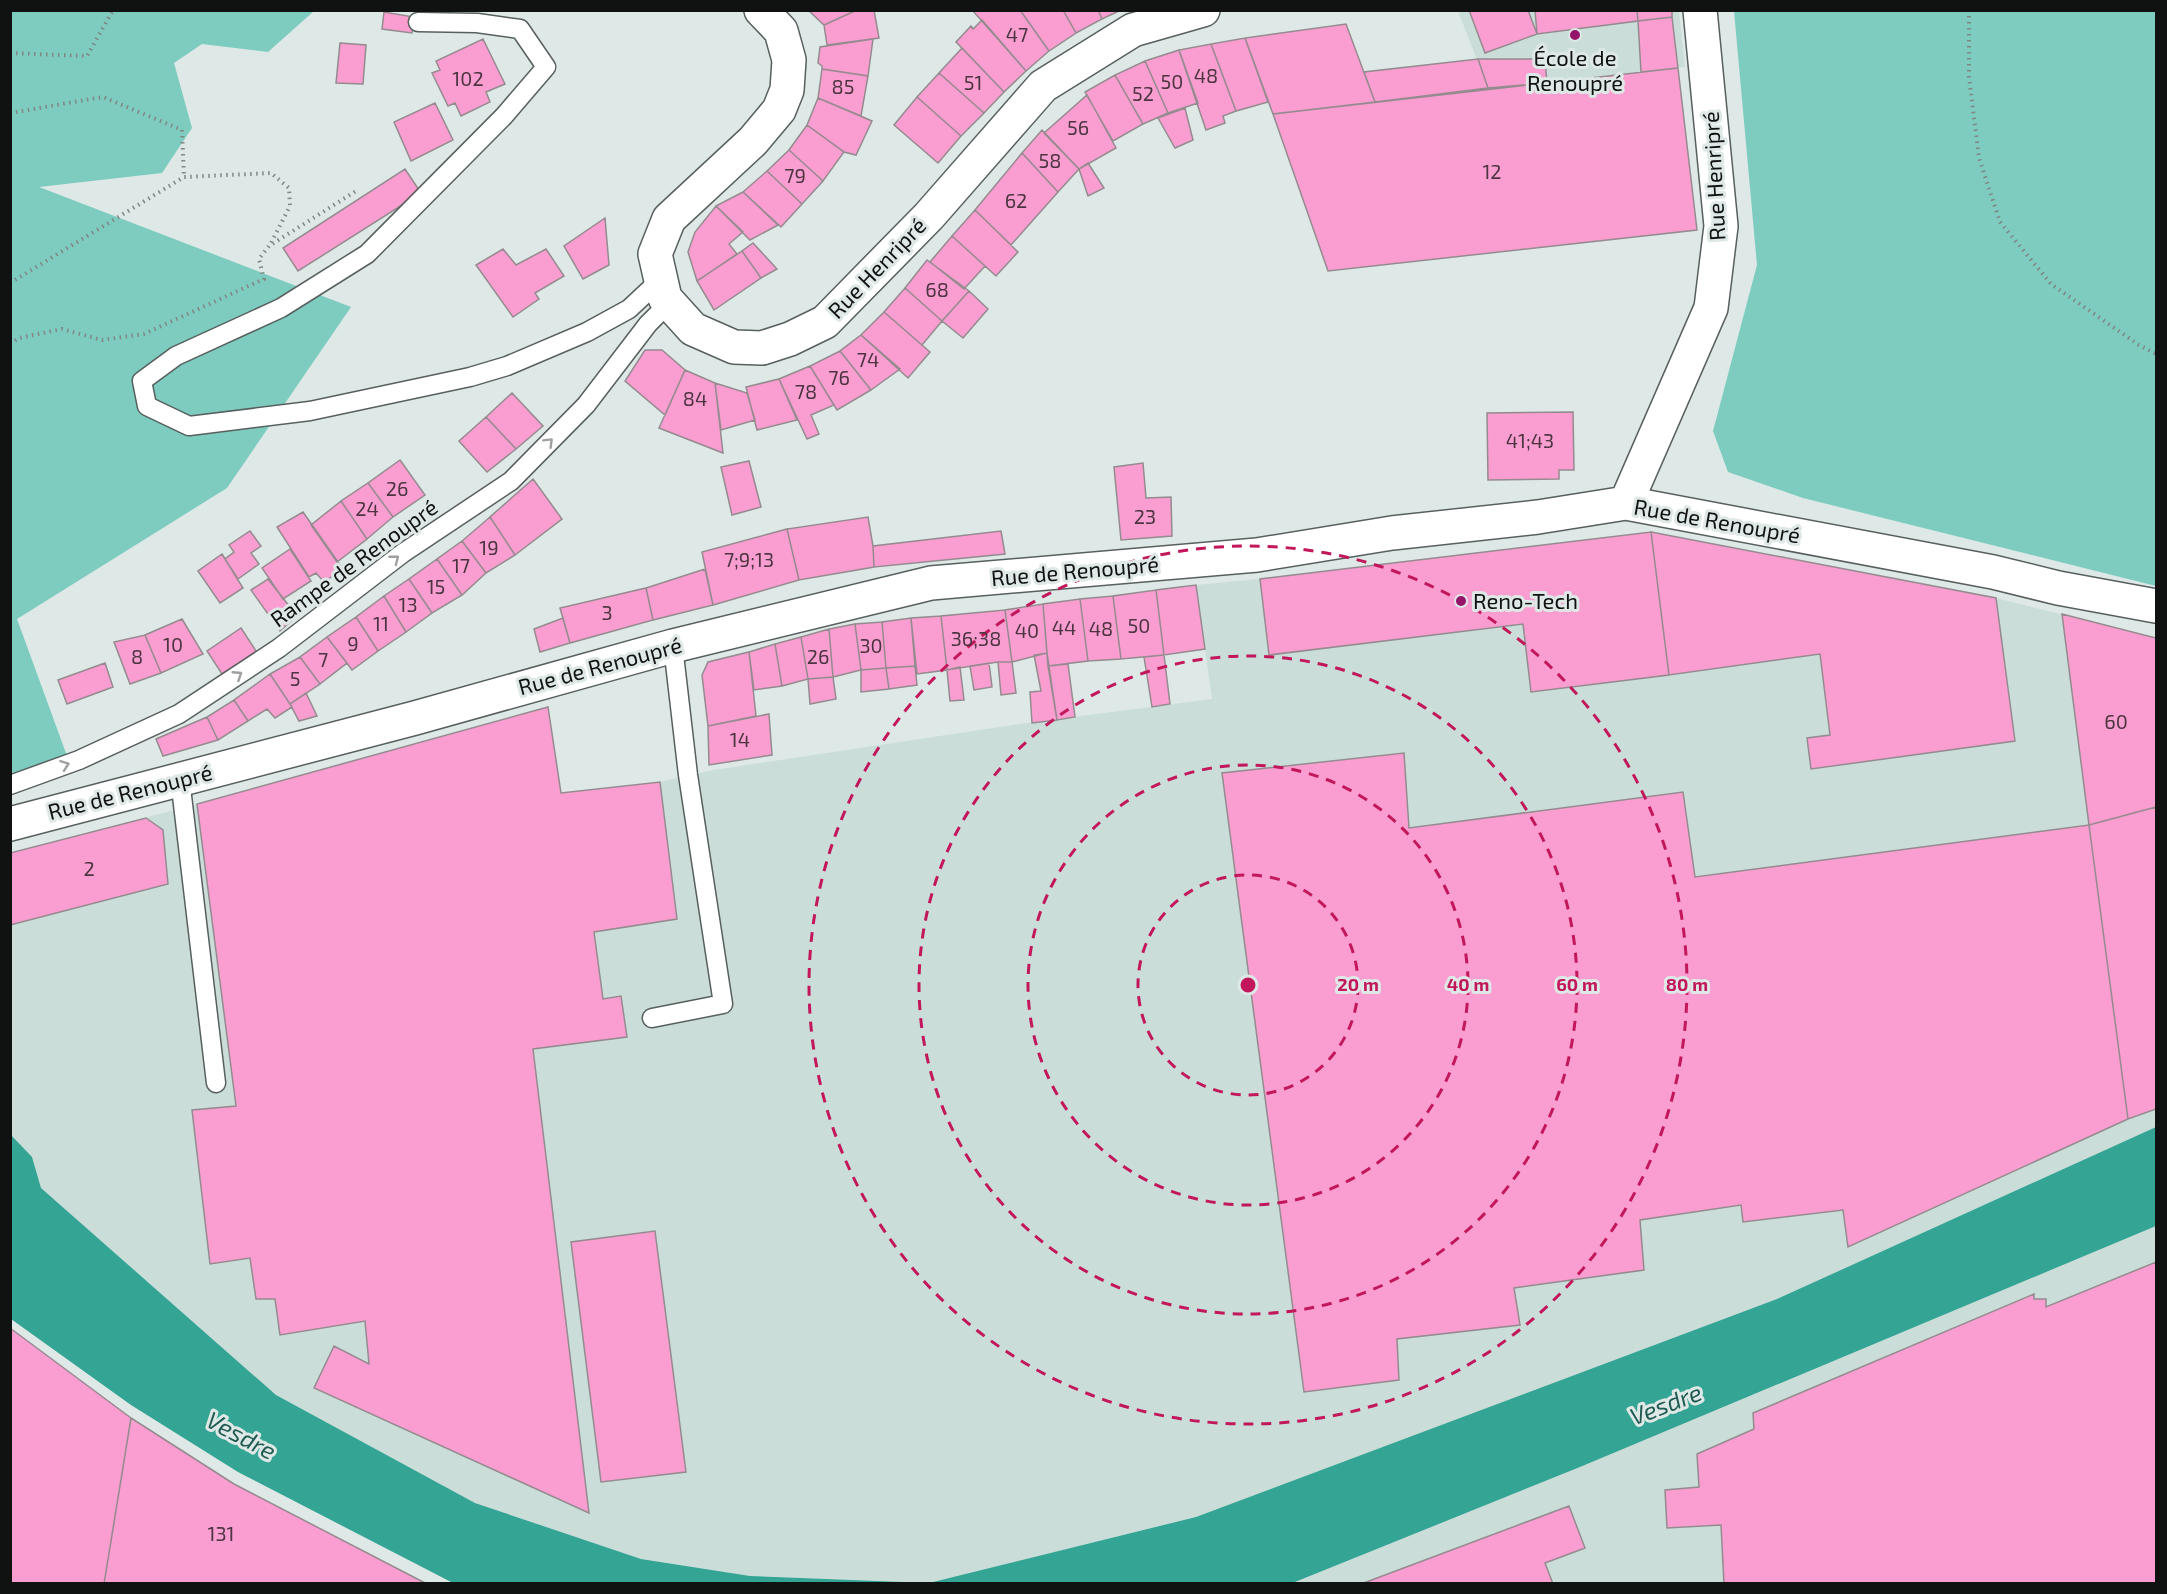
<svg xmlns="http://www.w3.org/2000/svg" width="2167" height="1594" font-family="'Exo 2',sans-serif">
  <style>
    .built { fill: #caddd9 }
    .green { fill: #7dccbf }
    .water { fill: #34a494 }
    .building { fill: #fa9dd0; stroke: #948b8f; stroke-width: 1.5 }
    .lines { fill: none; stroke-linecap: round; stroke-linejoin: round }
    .lane-casing { stroke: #57605e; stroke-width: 21 }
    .street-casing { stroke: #57605e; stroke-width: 36 }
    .path { stroke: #808785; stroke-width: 4; stroke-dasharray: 1.5 4.5; stroke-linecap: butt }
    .lane { stroke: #fff; stroke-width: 18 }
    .street { stroke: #fff; stroke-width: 33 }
    .oneway { stroke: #9fa0a0 }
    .ring { fill: none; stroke: #c2185b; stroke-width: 3; stroke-dasharray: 10 8 }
    .poi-dot { fill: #96136a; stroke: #dee8e6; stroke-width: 2 }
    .labels { text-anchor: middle; stroke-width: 6; stroke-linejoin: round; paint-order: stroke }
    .number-label { font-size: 20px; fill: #4a3541 }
    .poi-label { font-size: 22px; fill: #0f1211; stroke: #dee8e6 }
    .street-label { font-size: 22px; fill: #0f1211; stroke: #dee8e6 }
    .water-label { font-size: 24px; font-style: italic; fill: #205b53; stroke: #dee8e6 }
    .centre { fill: #c2185b; stroke: #dee8e6; stroke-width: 3 }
    .ring-label { font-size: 18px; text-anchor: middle; font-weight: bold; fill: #c2185b; stroke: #dee8e6; stroke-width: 6; stroke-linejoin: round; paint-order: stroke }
  </style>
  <rect width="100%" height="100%" fill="#dee8e6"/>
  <path class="built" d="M1458 11H1679L1685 67 1488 88Z
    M1651 532 1996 598 2156 638V1127L1777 1299 1196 1517 929 1583 750 1576 641 1559 475 1503 276 1395 41 1188 32 1158 11 1135V853L197 804 548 707 561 793 660 782 714 770 1020 724 1212 699 1196 585 1259 579Z
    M2156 1226V1583L1290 1584 1580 1467Z"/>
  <path class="green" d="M10 11H314L268 52 202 44 174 63 192 128 162 173 39 187 351 307 227 488 17 619 67 756 11 775Z
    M1734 11H2156V586L1803 498 1728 472 1713 431 1757 265Z"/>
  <path class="water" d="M2156 1127V1226L1580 1467 1290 1584 453 1583 238 1472 131 1405 11 1319V1135L32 1157 41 1188 276 1395 475 1503 641 1559 750 1576 929 1583 1196 1517 1777 1299Z"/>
  <path class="building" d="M808 10H857L824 25Z
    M857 10H874L879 38 827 45 824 25Z
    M1020 10H1063L1076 33 1049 51Z
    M1020 10 1049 51 1026 71 973 11Z
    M1063 10H1098L1102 19 1076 33Z
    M1098 10H1121L1102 19Z
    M1469 10H1528L1537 34 1485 53Z
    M1535 10H1637L1638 21 1537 34Z
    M1637 10H1672V17L1638 21Z
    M384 12 414 17 412 33 382 29Z
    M1672 17 1678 68 1641 72 1638 21Z
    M982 20 1026 71 1004 92 956 42 971 26 973 29Z
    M1346 24 1375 102 1273 114 1245 38Z
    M1245 38 1268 102 1236 111 1211 44Z
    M483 39 505 84 486 92 490 102 461 116 455 103 448 106 432 73 440 70 436 61Z
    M873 39 868 76 822 69V66L818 63 820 47Z
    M340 43 366 45 363 84 336 83Z
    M1211 44 1236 111 1223 116 1225 123 1206 130 1179 50Z
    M962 48 1004 92 984 113 939 73Z
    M1179 50 1198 103 1168 113 1145 61Z
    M1478 59H1545L1547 83 1488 88Z
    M1478 59 1488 88 1375 102 1364 72Z
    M1145 61 1168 113 1143 124 1115 75Z
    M1678 68 1697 230 1328 271 1273 114Z
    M822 69 868 76 861 116 818 98Z
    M939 73 984 113 961 136 917 97Z
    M1115 75 1143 124 1113 141 1085 92Z
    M1087 95 1116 148 1079 169 1044 133Z
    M917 97 961 136 938 163 894 125Z
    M818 98 872 121 856 155 844 152 807 125Z
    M435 103 453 140 411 161 394 122Z
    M1185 108 1193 140 1175 148 1158 118Z
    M807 125 844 152 823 181 789 150Z
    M1042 130 1079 169 1058 192 1022 153Z
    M789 150 823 181 802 204 767 171Z
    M1022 153 1058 192 1011 245 975 210Z
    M1088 163 1104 188 1088 196 1079 169Z
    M405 169 421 193 298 271 283 248Z
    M767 171 802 204 781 227 743 192Z
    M743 192 778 225 750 240 716 206Z
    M716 206 743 232 729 244 737 254 697 281 688 252 695 232Z
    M975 210 1018 252 996 276 952 236Z
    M605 218 609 265 583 279 564 246Z
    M952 236 985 266 964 289 930 262Z
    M753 243 777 269 761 278 742 251Z
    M503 249 516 265 546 249 564 276 535 293 539 299 513 317 476 265Z
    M742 251 761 278 714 310 697 281Z
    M927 260 969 291 942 321 905 288Z
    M905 288 942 321 922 345 884 312Z
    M969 291 988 309 963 338 942 321Z
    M884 312 930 352 908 378 861 335Z
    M861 335 900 369 871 390 840 351Z
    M645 350H662L685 370 665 415 625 381Z
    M840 351 871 390 837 410 810 366Z
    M810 366 834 405 811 415 819 434 807 439 779 379Z
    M685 370 715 383 723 453 659 428Z
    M779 379 797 420 757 430 746 387Z
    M715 383 747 393 755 420 721 430Z
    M512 393 543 426 516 449 486 417Z
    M1573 412 1574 470H1559V479L1488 480 1487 413Z
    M486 417 516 449 487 472 459 441Z
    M400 460 425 495 393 517 368 483Z
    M749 461 761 507 732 515 721 467Z
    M1143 463 1146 498 1171 497 1172 536 1121 540 1114 467Z
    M533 479 562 519 515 555 490 517Z
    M368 483 393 517 367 539 341 501Z
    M341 501 367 539 337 562 311 525Z
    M303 512 343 569 324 582 316 573 309 577 277 527Z
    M490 517 515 555 486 573 462 541Z
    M868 517 873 546 874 567 799 580 787 529Z
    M787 529 799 580 713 605 702 552Z
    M250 531 261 546 251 553 259 564 238 579 225 559 234 552 229 545Z
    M1001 531 1005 554 874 567 873 546Z
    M1651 532 1669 675 1531 692 1523 624 1269 655 1260 579Z
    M1651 532 1996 598 2015 741 1811 769 1807 738 1830 735 1820 654 1669 675Z
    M462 541 486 573 462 595 437 559Z
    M290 549 311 581 283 599 262 568Z
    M222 554 243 588 220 603 198 571Z
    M437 559 462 595 432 613 409 579Z
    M705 569 713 605 653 620 646 588Z
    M268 579 297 616 280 631 251 590Z
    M409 579 432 613 406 632 384 596Z
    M1196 585 1205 649 1164 655 1156 590Z
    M646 588 653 620 570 643 560 608Z
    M1156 590 1164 655 1121 659 1113 596Z
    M384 596 406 632 378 651 356 617Z
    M1113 596 1121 659 1088 661 1080 599Z
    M1080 599 1088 661 1048 666 1043 604Z
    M1043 604 1047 653 1012 662 1005 610Z
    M1005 610 1012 662H998L947 670 941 616Z
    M2062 614 2156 638V807L2089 825Z
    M941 616 947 670 917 674 911 618Z
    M356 617 378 651 352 670 327 637Z
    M563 618 570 643 540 652 534 629Z
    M911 618 915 666 886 668 882 622Z
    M182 619 203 654 161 673 145 635Z
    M882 622 886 668 861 670 855 624Z
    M855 624 861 670 833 677 829 629Z
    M241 628 258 654 224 677 207 651Z
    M829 629 833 677 808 679 801 637Z
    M145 635 161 673 130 684 114 642Z
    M327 637 347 663 320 684 300 657Z
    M801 637 808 679 782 686 775 644Z
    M775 644 782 686 754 690 749 652Z
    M749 652 756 716 708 726 702 675 708 662Z
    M1047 653 1057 720 1032 723 1030 692 1041 691 1034 655Z
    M1164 655 1170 704 1152 707 1144 657Z
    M300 657 320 684 290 704 270 674Z
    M998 662H1012L1016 693 1001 695Z
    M105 663 113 687 67 704 58 680Z
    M989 663 992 687 974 690 970 666Z
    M1068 664 1075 717 1057 720 1048 666Z
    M915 666 917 685 889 689 886 668Z
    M960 667 964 700 950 701 947 670Z
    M886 668 889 689 861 692V670Z
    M270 674 292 707 275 718 267 709 248 721 234 700Z
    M833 677 836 699 810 704 808 679Z
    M306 693 317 716 299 721 290 704Z
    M234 700 248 721 218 740 207 717Z
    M548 707 561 793 660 782 677 919 594 932 603 999 621 996 627 1037 533 1049 589 1513 314 1388 334 1346 369 1364 365 1321 280 1335 275 1299H256L250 1258 210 1264 192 1110 236 1106 197 804Z
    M769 714 772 755 709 765 708 726Z
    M207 717 218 740 163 756 156 739Z
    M1404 753 1409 828 1683 792 1695 877 2089 825 2128 1119 1848 1247 1843 1210 1743 1222 1741 1205 1640 1220 1644 1270 1514 1288 1520 1325 1397 1339 1399 1380 1304 1392 1222 773Z
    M2156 807V1109L2128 1119 2089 825Z
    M146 818 163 830 168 884 10 925V853Z
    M655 1231 686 1472 601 1482 571 1242Z
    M2156 1262V1584H1724L1721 1525 1667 1528 1665 1490 1699 1487 1697 1454 1754 1429 1753 1413 2034 1294V1299H2046V1307Z
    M10 1328 131 1418 104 1584H10Z
    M131 1418 234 1484 427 1584H104Z
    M1569 1506 1585 1548 1545 1563 1553 1584H1361Z"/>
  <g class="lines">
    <defs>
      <path id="lane" d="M418 22 477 23 520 29 546 67 504 116 367 254 281 308 176 356 142 381 147 406 189 426 310 411 470 377 507 366 587 332 629 309 661 279
        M180 779 216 1083
        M10 785 79 760 179 714 279 648 403 553 511 481 586 405 648 324 669 303
        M652 1018 723 1004 688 775 673 646"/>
      <path id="street" d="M761 10 781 31 789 60 787 90 779 110 753 141 669 219 655 254 665 298 693 329 734 347 762 348 790 339 825 322 929 216 1043 86 1133 30 1203 10
        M1626 503 1711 308 1721 226 1700 10
        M10 824 415 718 673 646 931 583 1257 555 1392 533 1538 517 1626 503 1993 572 2058 588 2156 606"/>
    </defs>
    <use href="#lane" class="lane-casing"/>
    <use href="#street" class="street-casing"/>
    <path class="path" d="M1969 10V77L1979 158 2000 222 2051 284 2139 345 2156 354
      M10 53 87 56 112 12 111 10
      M10 113 103 97 182 130 184 177
      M10 283 184 177 271 173 289 188 290 206 270 245
      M10 344 19 338 62 329 102 340 144 334 264 279 259 259 269 246 356 191"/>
    <use href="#lane" class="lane"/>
    <use href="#street" class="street"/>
  </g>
  <defs><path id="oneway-chevron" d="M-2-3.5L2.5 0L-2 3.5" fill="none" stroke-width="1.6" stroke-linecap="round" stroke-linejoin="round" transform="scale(1.5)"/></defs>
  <g class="oneway">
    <use href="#oneway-chevron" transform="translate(549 442) rotate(-45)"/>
    <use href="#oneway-chevron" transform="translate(395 559) rotate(-38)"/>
    <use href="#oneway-chevron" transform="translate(238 675) rotate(-33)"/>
    <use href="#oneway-chevron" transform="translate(65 765) rotate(-20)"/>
  </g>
  <g class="ring">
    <circle cx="1248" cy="985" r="110"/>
    <circle cx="1248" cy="985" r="220"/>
    <circle cx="1248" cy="985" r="329"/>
    <circle cx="1248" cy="985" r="439"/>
  </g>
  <g class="poi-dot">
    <circle cx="1575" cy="35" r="6"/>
    <circle cx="1461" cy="601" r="6"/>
  </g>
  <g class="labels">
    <g class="number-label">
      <text x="1017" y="42">47</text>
      <text x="1206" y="83">48</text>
      <text x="468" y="86">102</text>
      <text x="1172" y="89">50</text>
      <text x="973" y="90">51</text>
      <text x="843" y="94">85</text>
      <text x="1143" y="101">52</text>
      <text x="1078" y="135">56</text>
      <text x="1050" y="168">58</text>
      <text x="1492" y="179">12</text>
      <text x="795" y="183">79</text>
      <text x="1016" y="208">62</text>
      <text x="937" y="297">68</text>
      <text x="868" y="367">74</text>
      <text x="839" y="385">76</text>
      <text x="806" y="399">78</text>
      <text x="695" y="406">84</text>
      <text x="1530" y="448">41;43</text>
      <text x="397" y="496">26</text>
      <text x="367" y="516">24</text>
      <text x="1145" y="524">23</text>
      <text x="489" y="555">19</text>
      <text x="749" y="567">7;9;13</text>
      <text x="461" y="573">17</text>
      <text x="436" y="594">15</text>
      <text x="408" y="612">13</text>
      <text x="607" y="620">3</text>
      <text x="381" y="631">11</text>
      <text x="1139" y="633">50</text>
      <text x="1064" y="635">44</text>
      <text x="1101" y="636">48</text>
      <text x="1027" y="638">40</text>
      <text x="976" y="646">36;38</text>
      <text x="353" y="651">9</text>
      <text x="173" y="652">10</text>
      <text x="871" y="653">30</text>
      <text x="137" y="664">8</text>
      <text x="818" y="664">26</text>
      <text x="323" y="667">7</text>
      <text x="295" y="686">5</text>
      <text x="2116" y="729">60</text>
      <text x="740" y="747">14</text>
      <text x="89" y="876">2</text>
      <text x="221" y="1541">131</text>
    </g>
    <g class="poi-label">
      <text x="1575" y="66">École de<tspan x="1575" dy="25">Renoupré</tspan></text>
      <text x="1473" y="609" text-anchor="start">Reno-Tech</text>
    </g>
    <g class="street-label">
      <text transform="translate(1714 176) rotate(-93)" y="8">Rue Henripré</text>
      <text transform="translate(877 268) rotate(-46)" y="8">Rue Henripré</text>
      <text transform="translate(1717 521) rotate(10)" y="8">Rue de Renoupré</text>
      <text transform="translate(354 563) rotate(-36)" y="8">Rampe de Renoupré</text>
      <text transform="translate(1075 571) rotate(-5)" y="8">Rue de Renoupré</text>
      <text transform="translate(600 666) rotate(-15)" y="8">Rue de Renoupré</text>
      <text transform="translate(130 792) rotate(-14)" y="8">Rue de Renoupré</text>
    </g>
    <g class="water-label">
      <text transform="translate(1666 1405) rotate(-21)" y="8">Vesdre</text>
      <text transform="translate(241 1436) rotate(28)" y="8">Vesdre</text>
    </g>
  </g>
  <circle cx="1248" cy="985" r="9" class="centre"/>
  <g class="ring-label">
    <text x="1358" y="991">20 m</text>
    <text x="1468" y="991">40 m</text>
    <text x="1577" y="991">60 m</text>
    <text x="1687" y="991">80 m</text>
  </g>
  <rect width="2167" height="1594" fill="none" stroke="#0f1211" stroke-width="24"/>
</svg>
